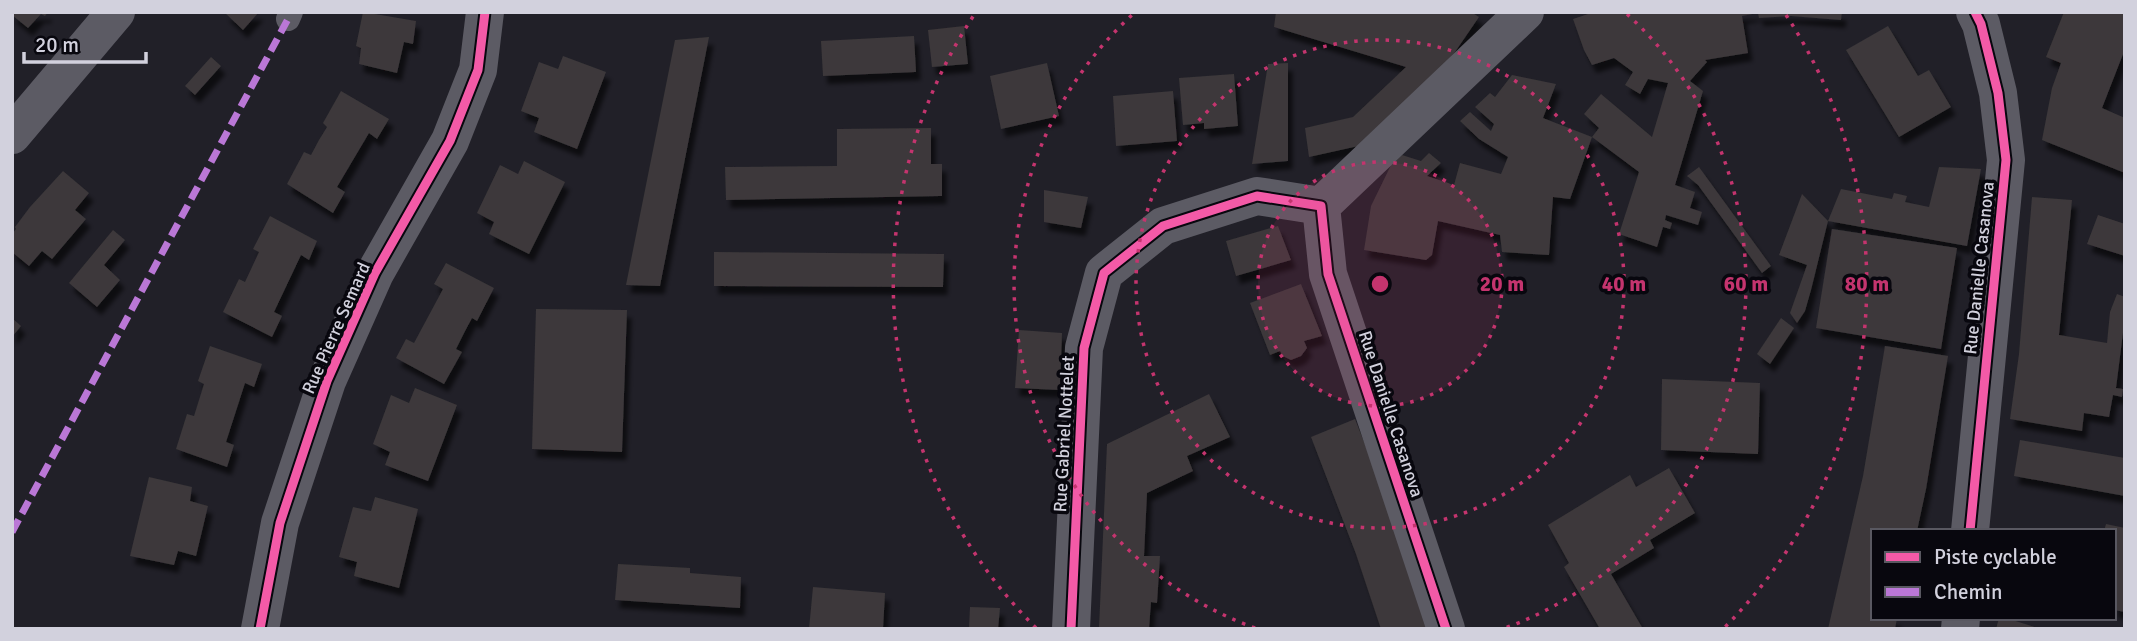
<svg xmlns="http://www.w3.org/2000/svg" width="2137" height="641" font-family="Signika,sans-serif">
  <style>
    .building { fill: #3c383a; filter: url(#shadow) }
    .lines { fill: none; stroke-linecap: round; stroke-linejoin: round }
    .service { stroke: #5c5b64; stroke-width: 24 }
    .minor { stroke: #5c5b64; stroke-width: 38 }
    .quiet { stroke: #ba77d6; stroke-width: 7; stroke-dasharray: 14 7; stroke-linecap: butt }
    .cycleway-casing { stroke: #08070e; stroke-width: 13 }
    .cycleway { stroke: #f35aa7; stroke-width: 9 }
    .ring { fill: none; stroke: #c4346e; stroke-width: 3.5; stroke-dasharray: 3.5 7 }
    .labels { text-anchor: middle; stroke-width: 7; stroke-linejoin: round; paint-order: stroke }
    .street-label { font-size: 18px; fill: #d2d1dd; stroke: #08070e }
    .centre { fill: #c4346e; stroke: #08070e; stroke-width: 3.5 }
    .ring-label { font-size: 21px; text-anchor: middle; font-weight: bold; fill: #c4346e; stroke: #08070e; stroke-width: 7; stroke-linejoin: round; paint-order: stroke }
  </style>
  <defs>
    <filter id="shadow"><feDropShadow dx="4.5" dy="8" stdDeviation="2" flood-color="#0009"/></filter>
  </defs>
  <rect width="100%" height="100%" fill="#212028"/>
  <path class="building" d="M12 12H48L45 16 41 14 28 28 12 15Z
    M224 12H259L243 30Z
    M363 12 416 21 413 44 404 42 397 73 359 64 361 48 356 46Z
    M1276 12H1471L1479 17 1455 52 1412 103 1363 145 1309 157 1305 128 1353 117 1406 67 1274 27Z
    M1594 12H1842L1841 20 1791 16 1759 18 1758 13 1742 16 1748 53 1705 60 1707 62 1690 81 1703 91 1675 185 1695 192 1690 208 1702 212 1698 225 1666 215 1665 220 1672 223 1670 229 1663 227 1657 247 1619 234 1639 172 1592 137 1570 199 1553 197 1549 255 1502 252 1500 235 1438 221 1432 255 1426 260 1364 250 1371 206 1391 165 1402 155 1421 161 1429 153 1441 163 1427 176 1454 185 1460 163 1501 174 1508 157 1479 139 1460 121 1470 112 1491 131 1494 124 1475 107 1490 93 1495 97 1512 75 1556 84 1543 118 1592 137 1599 128 1584 114 1601 94 1652 137 1668 83 1648 79 1640 94 1625 85 1633 72 1614 58 1592 65 1584 50 1573 19Z
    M2064 12H2125V49L2102 108 2125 118V173L2042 140 2052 88 2061 63 2046 57Z
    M964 26 968 64 932 67 928 30Z
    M1888 26 1918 76 1929 70 1951 107 1899 137 1846 50Z
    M914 36 916 72 823 76 821 41Z
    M709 37 660 286 626 285 675 40Z
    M563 56 606 72 577 149 534 132 539 118 521 111 539 62 558 69Z
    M211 57 221 66 195 95 185 86Z
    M1047 63 1059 116 1001 129 990 76Z
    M1288 63V161L1252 164 1268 64Z
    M1234 74 1238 126 1204 129V123L1183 125 1179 78Z
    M341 91 389 119 377 139 369 133 337 187 345 192 333 213 287 184 304 152 311 155 319 140 327 127 323 123Z
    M1173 91 1177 141 1116 146 1113 96Z
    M931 128V164H942V196L726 200 725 167 837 166V129Z
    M524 161 565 182 529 254 489 234 494 222 477 213 500 165 518 174Z
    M1699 167 1771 266 1762 273 1698 185 1687 176Z
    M1939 167 1981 169 1967 246 1828 221 1841 189 1892 199 1894 193 1907 196 1905 202 1929 207Z
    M63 171 89 193 75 210 86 219 52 259 42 251 29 266 12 252V234L16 229 15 227 30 207Z
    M1044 190 1088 197 1081 228 1044 222Z
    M1802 194 1828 221 1811 290 1805 311 1797 323 1790 313 1807 265 1779 255Z
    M2032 197 2072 200 2059 335 2107 343 2110 312 2117 294 2125 297V317L2116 388 2123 389 2122 397 2113 395 2109 417 2084 413 2082 431 2010 419 2019 354Z
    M2098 215 2125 224V256L2087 244Z
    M270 216 317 241 309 260 301 255 274 312 282 316 272 337 223 312 239 279 245 282 259 252 253 249Z
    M1278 226 1291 260 1236 276 1226 241Z
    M1832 229 1957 248 1941 349 1816 328Z
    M113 230 125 240 104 265 120 280 97 307 69 283Z
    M714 252 944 254 943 287 714 286Z
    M446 263 494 288 477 321 472 318 464 333 456 349 462 352 444 384 396 358 406 339 414 343 443 289 434 284Z
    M1301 284 1322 336 1304 341 1307 348 1301 356 1291 360 1283 356 1280 351 1270 355 1250 303Z
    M536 309 627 310 622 452 532 449Z
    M12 318 21 326 12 337Z
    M1781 318 1794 328 1770 364 1757 354Z
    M1019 330 1062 333 1060 390 1015 388Z
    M210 346 262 364 254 387 245 383 226 442 234 445 227 467 176 449 187 414 194 416 204 384 198 381Z
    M1885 346 1948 356 1926 489 1917 531H1873V618H1897L1895 629H1828L1863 476Z
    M1662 379 1760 383 1758 454 1661 450Z
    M415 388 457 405 428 481 385 465 390 452 373 444 391 395 409 403Z
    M1209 394 1230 437 1187 456 1193 471 1147 493 1144 556H1160L1157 603 1151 602 1149 629H1099L1107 444Z
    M1355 419 1382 488 1431 629H1381L1356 554 1311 437Z
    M2020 440 2125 458V496L2014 476Z
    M1669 468 1695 513 1650 540 1654 548 1611 574 1643 629H1600L1564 567 1569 563 1548 525 1630 475 1636 487Z
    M149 477 192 487 190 501 208 506 196 556 178 551 174 565 130 556Z
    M375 497 418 509 399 588 354 576 357 562 339 557 353 507 371 511Z
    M2106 524 2125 528V612L2114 610V531H2104Z
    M618 564 690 568V573L741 577 740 608 615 600Z
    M813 587 885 593 883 629H809Z
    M970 607 1000 608 998 629H969Z
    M1999 618H2006L2041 629H1996Z"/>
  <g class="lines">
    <path class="service" d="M288 19 291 12"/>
    <path class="minor" d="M12 135 116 12
      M1321 206 1328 274 1446 629
      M1321 206 1525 12
      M1970 531 2006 160 1998 93 1981 24 1975 12
      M260 629 280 523 327 381 375 273 450 141 478 70 485 12
      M1071 629 1084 348 1104 273 1163 226 1257 196 1321 206
      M1960 629 1961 618"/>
    <path class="quiet" d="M12 532 288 19"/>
    <defs>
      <path id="cycleway" d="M1970 531 2006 160 1998 93 1981 24 1975 12
        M260 629 280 523 327 381 375 273 450 141 478 70 485 12
        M1071 629 1084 348 1104 273 1163 226 1257 196 1321 206 1328 274 1446 629"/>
    </defs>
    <use href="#cycleway" class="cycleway-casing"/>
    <use href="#cycleway" class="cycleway"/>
  </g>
  <circle cx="1380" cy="284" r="122" fill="#c4346e" fill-opacity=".12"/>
  <g class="ring">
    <circle cx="1380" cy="284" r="122"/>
    <circle cx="1380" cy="284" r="244"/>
    <path d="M1255 628A366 366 0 0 1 1133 14M1627 14A366 366 0 0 1 1505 628"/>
    <path d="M1036 628A487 487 0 0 1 974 15M1786 15A487 487 0 0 1 1724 628"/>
  </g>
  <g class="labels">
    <g class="street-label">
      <text transform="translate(1979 268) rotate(-84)" y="6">Rue Danielle Casanova</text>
      <text transform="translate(336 328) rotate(-66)" y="6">Rue Pierre Semard</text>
      <text transform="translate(1391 414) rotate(72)" y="6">Rue Danielle Casanova</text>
      <text transform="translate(1064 434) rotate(-87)" y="6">Rue Gabriel Nottelet</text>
    </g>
  </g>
  <circle cx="1380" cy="284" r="10" class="centre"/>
  <g class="ring-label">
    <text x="1502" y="291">20 m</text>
    <text x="1624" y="291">40 m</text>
    <text x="1746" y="291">60 m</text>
    <text x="1867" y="291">80 m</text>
  </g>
  <rect width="2137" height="641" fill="none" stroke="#d2d1dd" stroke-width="28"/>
  <rect x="1871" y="529" width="245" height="91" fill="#08070e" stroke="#595861" stroke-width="2"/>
  <rect x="1885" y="552" width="35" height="10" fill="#f35aa7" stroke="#595861" stroke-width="2"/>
  <text x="1934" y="564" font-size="21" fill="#d2d1dd">Piste cyclable</text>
  <rect x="1885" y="587" width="35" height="10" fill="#ba77d6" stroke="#595861" stroke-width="2"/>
  <text x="1934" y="599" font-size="21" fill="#d2d1dd">Chemin</text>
  <path d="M24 52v10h122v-10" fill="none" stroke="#d2d1dd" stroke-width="3.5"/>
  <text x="35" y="52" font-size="21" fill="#d2d1dd" stroke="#08070e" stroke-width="5" paint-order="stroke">20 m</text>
</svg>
